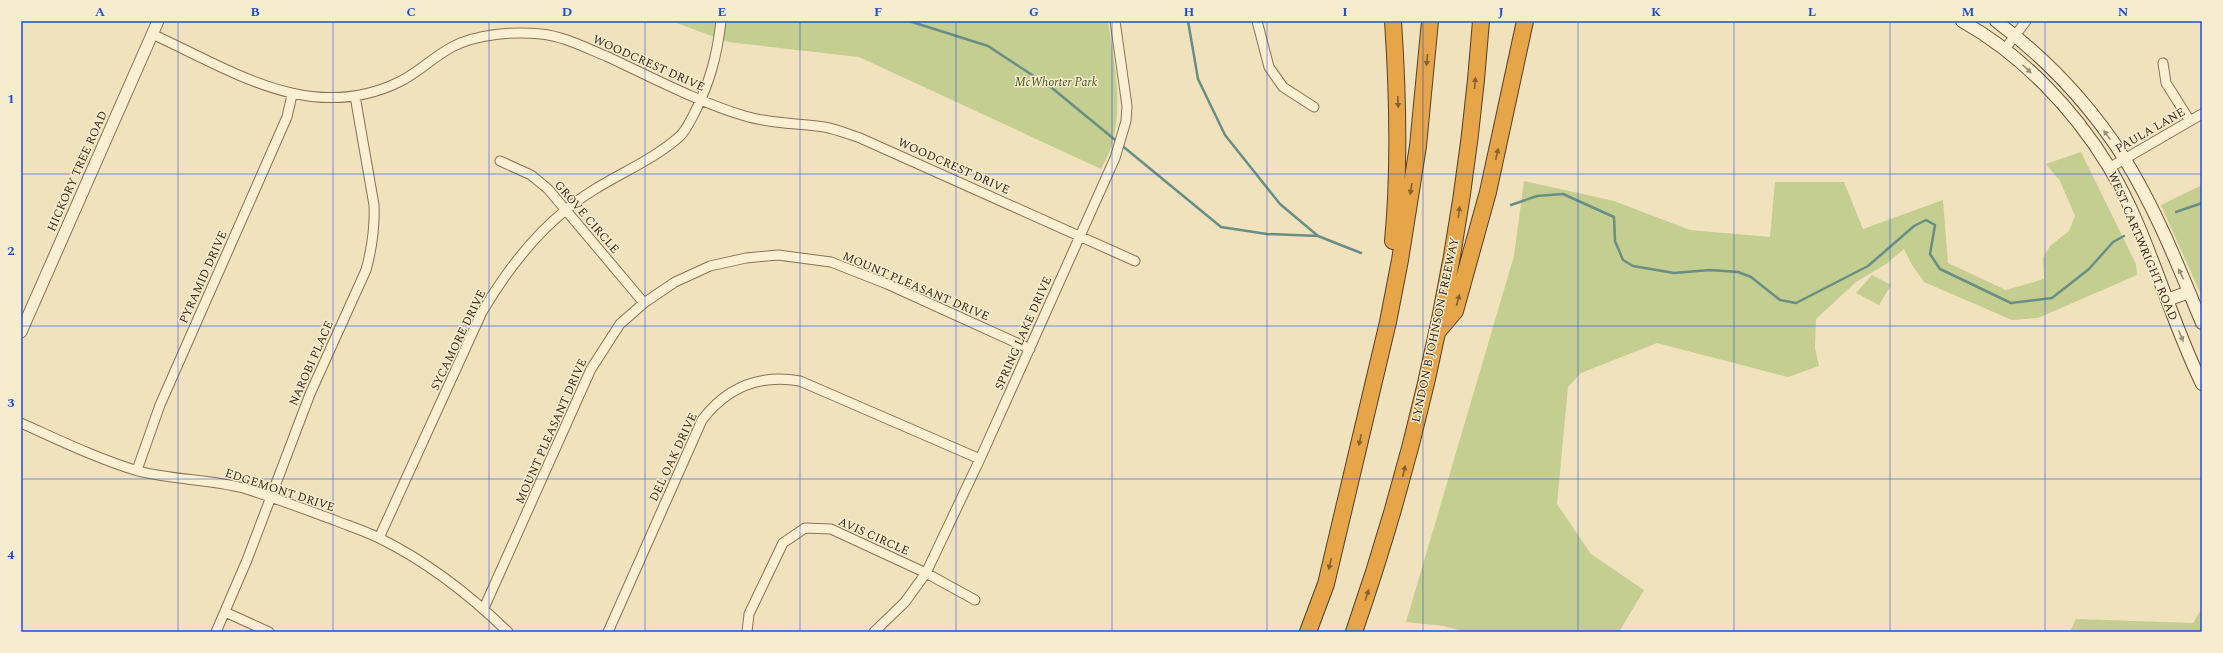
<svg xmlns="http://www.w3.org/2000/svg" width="2223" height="653" font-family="Spectral,serif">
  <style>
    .green { fill: #c4ce91 }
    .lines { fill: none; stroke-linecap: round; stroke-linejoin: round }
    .stream { stroke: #688e86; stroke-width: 2.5 }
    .minor-casing { stroke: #887255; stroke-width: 11 }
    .tertiary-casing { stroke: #887255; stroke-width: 13 }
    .secondary-casing { stroke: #6a5339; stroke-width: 14 }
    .motorway-casing { stroke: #55402a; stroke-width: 18 }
    .minor { stroke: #faefd0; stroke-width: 9 }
    .tertiary { stroke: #faefd0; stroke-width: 11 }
    .secondary { stroke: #faefd0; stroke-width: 12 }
    .motorway { stroke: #e5a548; stroke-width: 16 }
    .oneway { fill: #85612f }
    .oneway2 { fill: #988c76 }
    .grid { fill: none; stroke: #1d4ed8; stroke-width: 1; stroke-opacity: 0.55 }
    .labels { text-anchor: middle; stroke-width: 3; stroke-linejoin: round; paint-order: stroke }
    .street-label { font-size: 12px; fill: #37291b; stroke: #f7eccd }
    .park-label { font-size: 12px; font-style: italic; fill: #455420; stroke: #f7eccd }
    .neatline { fill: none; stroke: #1d4ed8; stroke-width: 1.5 }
    .grid-label { font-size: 13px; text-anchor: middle; font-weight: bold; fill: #1d4ed8 }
  </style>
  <rect width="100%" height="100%" fill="#f0e2bd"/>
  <path class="green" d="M671 21H1108C1115 70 1128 124 1101 169L859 57 728 42Z
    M2081 152 2136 264 2137 275 2038 318 2012 320 1924 282 1912 265 1904 249 1886 264 1856 282 1816 319 1815 348 1819 366 1788 377 1657 343 1581 373 1568 387 1557 504 1591 554 1644 590 1619 632H1466L1444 626 1406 622 1514 256 1524 181 1614 201 1690 230 1770 237 1775 182H1844L1863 229 1943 200 1948 263 2006 290 2044 279 2043 258 2050 246 2069 231 2075 216 2060 181 2046 164Z
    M2202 185V297L2161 205Z
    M1872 275 1891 285 1879 305 1856 293Z
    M2202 608V632H2070L2076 619 2193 623Z"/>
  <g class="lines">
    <path class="stream" d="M909 21 988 46 1052 88 1221 227 1267 234 1318 236
      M1188 21 1198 79 1225 135 1280 204 1318 236 1361 253
      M1511 205 1537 196 1563 194 1614 217 1615 241 1623 260 1633 266 1674 273 1710 270 1738 272 1751 277 1780 300 1796 303 1868 266 1914 226 1926 220 1935 225 1930 254 1940 269 2011 303 2052 298 2089 269 2113 242 2124 236
      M2176 212 2202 203"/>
    <defs>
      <path id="minor" d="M1257 21 1269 67 1283 87 1314 107
        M152 34C231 70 311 125 399 82 418 73 433 57 452 47 476 34 515 31 541 34 563 36 586 48 606 56 649 76 700 103 745 116 771 124 798 123 824 127 836 129 848 134 860 138L1135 261
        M2005 49 2026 21
        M2163 63 2166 83 2190 121
        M500 161 531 175 548 189 644 303
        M2109 168 2202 114
        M21 423C59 440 98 459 138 471 173 480 208 479 243 488 273 497 304 509 334 520 349 526 365 531 379 538 426 561 471 596 508 632
        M137 470 160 405 287 117 292 95
        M379 538 482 312C504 275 533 236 567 209 601 180 646 166 679 137 686 131 690 121 694 114 710 82 717 56 721 21
        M484 608 591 369 620 324 644 303 675 282 710 266 746 258 778 255 831 262 887 284 1030 349
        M225 612 269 632
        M216 632 247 560 310 394 366 270C372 248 375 228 374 205L355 96
        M608 632 702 420C727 387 760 374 800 381L980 459
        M747 632 749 614 783 543 805 528 831 529 926 573 975 600
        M874 632 905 602 926 573 980 459 1115 158 1126 121 1127 106 1115 21"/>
      <path id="tertiary" d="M21 332 158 21"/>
      <path id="secondary" d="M1962 21C2022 55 2073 108 2109 167 2148 232 2168 315 2202 384
        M1996 21C2047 59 2090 105 2124 158 2156 209 2179 268 2202 323
        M2167 300 2189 292"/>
      <path id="motorway" d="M1393 241C1400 167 1398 95 1393 21
        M1438 331 1455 311 1488 192 1525 21
        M1308 632 1326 584 1388 322 1400 260 1418 146 1430 21
        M1354 632C1422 436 1466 229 1481 21"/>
    </defs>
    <use href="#minor" class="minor-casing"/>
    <use href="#tertiary" class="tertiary-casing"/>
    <use href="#secondary" class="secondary-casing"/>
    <use href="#motorway" class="motorway-casing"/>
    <use href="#minor" class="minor"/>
    <use href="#tertiary" class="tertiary"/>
    <use href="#secondary" class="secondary"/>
    <use href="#motorway" class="motorway"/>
  </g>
  <defs><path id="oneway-solid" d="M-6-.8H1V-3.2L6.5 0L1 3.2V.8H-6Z"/></defs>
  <g class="oneway">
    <use href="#oneway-solid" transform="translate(1427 60) rotate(95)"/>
    <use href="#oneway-solid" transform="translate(1475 83) rotate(-85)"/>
    <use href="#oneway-solid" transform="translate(1398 102) rotate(88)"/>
    <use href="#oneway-solid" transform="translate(1497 154) rotate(-77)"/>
    <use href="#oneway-solid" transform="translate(1411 189) rotate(99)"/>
    <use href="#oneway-solid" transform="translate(1459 212) rotate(-82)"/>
    <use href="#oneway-solid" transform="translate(1458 300) rotate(-75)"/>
    <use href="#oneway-solid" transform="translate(1360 440) rotate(102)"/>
    <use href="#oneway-solid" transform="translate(1404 471) rotate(-76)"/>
    <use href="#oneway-solid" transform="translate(1330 564) rotate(103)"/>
    <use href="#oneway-solid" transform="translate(1367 595) rotate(-72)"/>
  </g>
  <g class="oneway2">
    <use href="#oneway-solid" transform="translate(2027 69) rotate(43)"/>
    <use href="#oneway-solid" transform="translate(2107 135) rotate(-125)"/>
    <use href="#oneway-solid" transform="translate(2181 274) rotate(-115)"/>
    <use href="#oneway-solid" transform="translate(2181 336) rotate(67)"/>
  </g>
  <path class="grid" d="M178 21V632M333 21V632M489 21V632M645 21V632M800 21V632M956 21V632M1112 21V632M1267 21V632M1423 21V632M1578 21V632M1734 21V632M1890 21V632M2045 21V632M21 174H2202M21 326H2202M21 479H2202"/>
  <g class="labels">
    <g class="street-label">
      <text transform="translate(649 63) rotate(24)" y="4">WOODCREST DRIVE</text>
      <text transform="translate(2150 130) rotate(-30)" y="4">PAULA LANE</text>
      <text transform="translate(954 166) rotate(24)" y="4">WOODCREST DRIVE</text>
      <text transform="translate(77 171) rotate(-66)" y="4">HICKORY TREE ROAD</text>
      <text transform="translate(587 217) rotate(49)" y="4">GROVE CIRCLE</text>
      <text transform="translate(2143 246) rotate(67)" y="4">WEST CARTWRIGHT ROAD</text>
      <text transform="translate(203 277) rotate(-66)" y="4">PYRAMID DRIVE</text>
      <text transform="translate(916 286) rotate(23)" y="4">MOUNT PLEASANT DRIVE</text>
      <text transform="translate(1435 330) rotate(-78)" y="4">LYNDON B JOHNSON FREEWAY</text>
      <text transform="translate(1023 333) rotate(-66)" y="4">SPRING LAKE DRIVE</text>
      <text transform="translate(458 340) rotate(-64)" y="4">SYCAMORE DRIVE</text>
      <text transform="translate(311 363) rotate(-66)" y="4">NAROBI PLACE</text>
      <text transform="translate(551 431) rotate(-66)" y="4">MOUNT PLEASANT DRIVE</text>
      <text transform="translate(673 457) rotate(-65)" y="4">DEL OAK DRIVE</text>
      <text transform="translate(280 490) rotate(18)" y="4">EDGEMONT DRIVE</text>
      <text transform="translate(874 536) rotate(24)" y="4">AVIS CIRCLE</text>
    </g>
    <g class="park-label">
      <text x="1056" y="86">McWhorter Park</text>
    </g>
  </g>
  <rect width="2223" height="653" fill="none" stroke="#f7eccd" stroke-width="44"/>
  <rect x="22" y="22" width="2179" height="609" class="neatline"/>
  <g class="grid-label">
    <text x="100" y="16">A</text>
    <text x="255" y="16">B</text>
    <text x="411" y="16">C</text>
    <text x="567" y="16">D</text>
    <text x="722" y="16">E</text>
    <text x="878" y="16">F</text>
    <text x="1034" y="16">G</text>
    <text x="1189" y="16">H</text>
    <text x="1345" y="16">I</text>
    <text x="1501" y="16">J</text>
    <text x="1656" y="16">K</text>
    <text x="1812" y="16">L</text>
    <text x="1968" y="16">M</text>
    <text x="2123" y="16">N</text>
    <text x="11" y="103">1</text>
    <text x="11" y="255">2</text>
    <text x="11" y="407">3</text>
    <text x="11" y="559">4</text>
  </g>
</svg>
